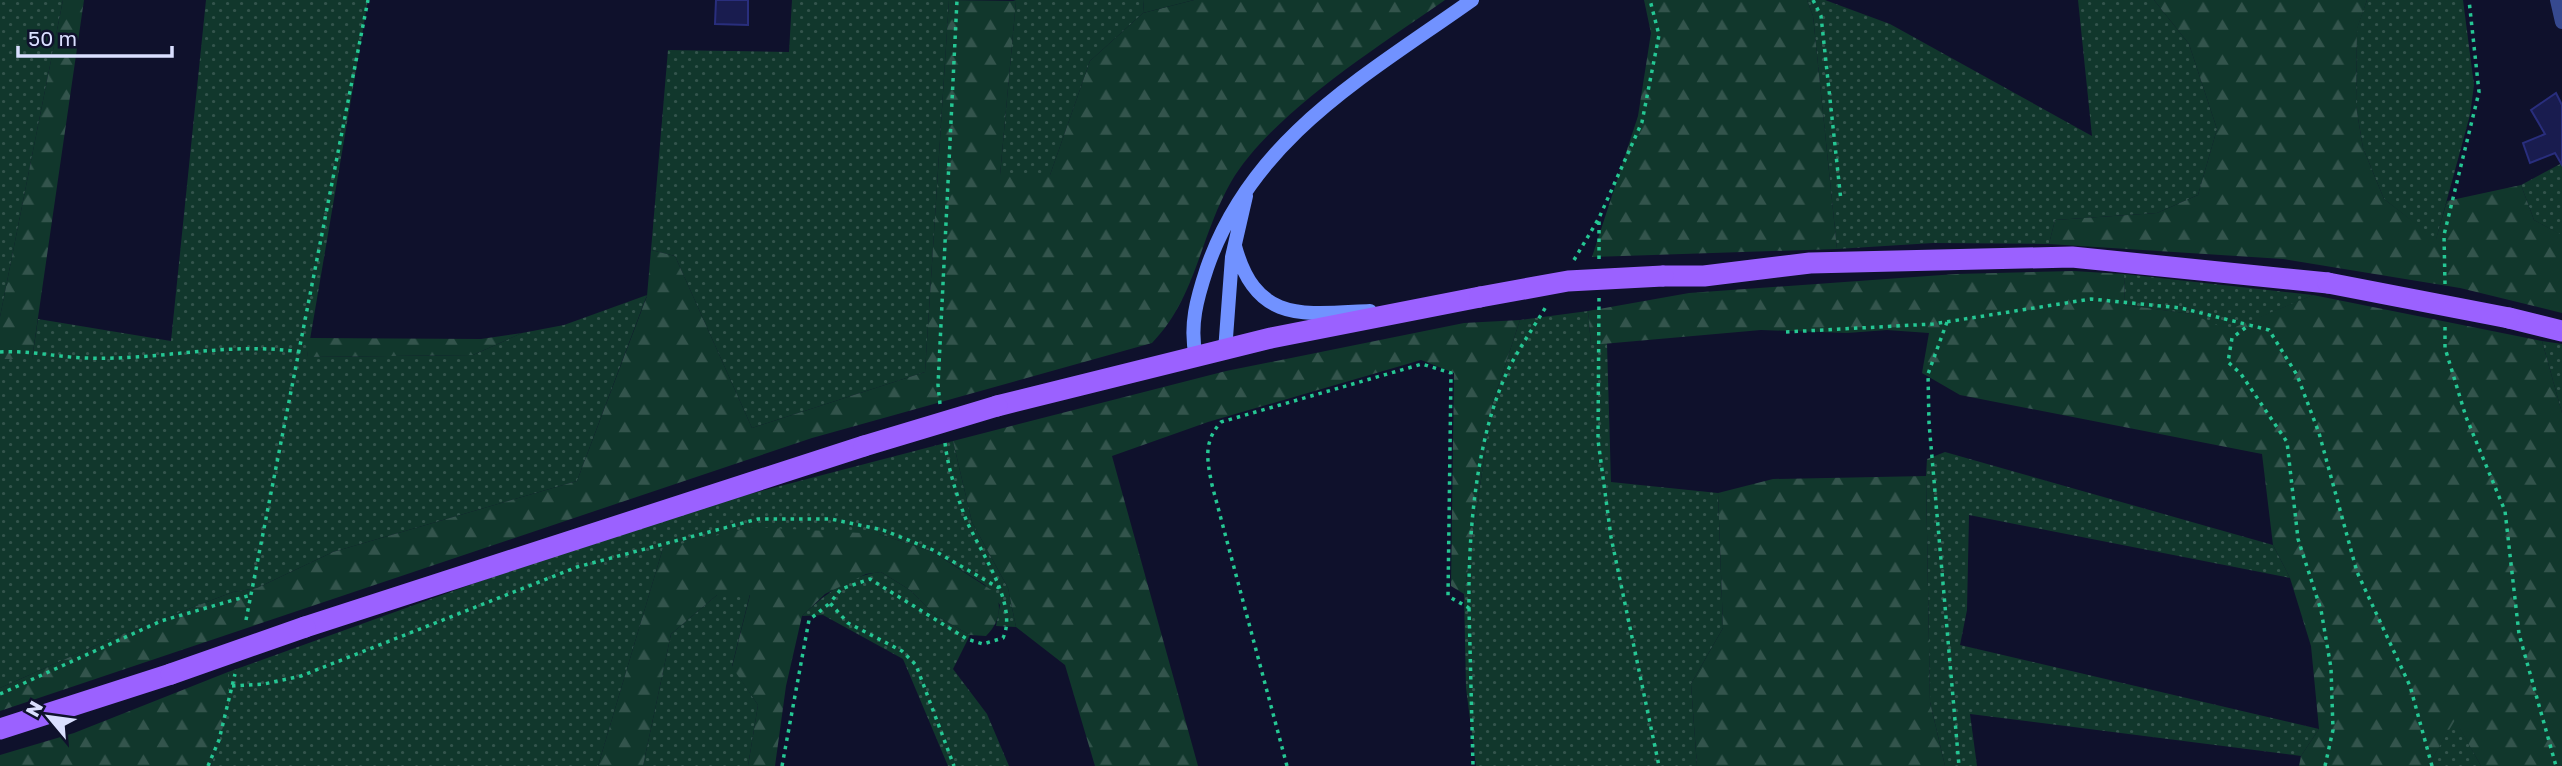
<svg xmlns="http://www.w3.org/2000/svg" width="2562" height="766" font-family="'Golos Text',sans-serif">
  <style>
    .grass { fill: url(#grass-dots) }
    .forest { fill: url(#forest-firs) }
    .garden { fill: #11372c }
    .building { fill: #191c4f; stroke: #292e7d; stroke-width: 2 }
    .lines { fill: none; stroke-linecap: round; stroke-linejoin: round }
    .path { stroke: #25c794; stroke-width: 3.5; stroke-dasharray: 3.5 5; stroke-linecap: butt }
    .street { stroke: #36498f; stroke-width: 14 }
    .secondary { stroke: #7192ff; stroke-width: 14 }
    .primary { stroke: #9b61ff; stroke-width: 21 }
    .primary-bridge { stroke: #9b61ff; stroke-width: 21 }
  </style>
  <defs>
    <pattern id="grass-dots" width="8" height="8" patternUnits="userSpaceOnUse" patternTransform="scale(1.75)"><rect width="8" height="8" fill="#11372c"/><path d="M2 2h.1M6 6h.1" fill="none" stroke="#33544c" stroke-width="1.8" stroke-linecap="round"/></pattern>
    <pattern id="forest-firs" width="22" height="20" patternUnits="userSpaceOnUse" patternTransform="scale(1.75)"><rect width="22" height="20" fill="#11372c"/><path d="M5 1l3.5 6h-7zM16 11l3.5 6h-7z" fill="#33544c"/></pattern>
  </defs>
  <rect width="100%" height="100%" fill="#0f112c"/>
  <path class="grass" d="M0 0H63L0 317Z
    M206 0H368L307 357 473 355 522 333 564 325 647 295 577 481 333 552 257 588 233 592 115 637 0 688V359H32L38 319 171 341Z
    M792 0H949L925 372 752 428 675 256 651 250 668 50 789 52Z
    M1013 0H1144L1143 13 1090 61 1050 175H1000L1016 1Z
    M1807 0H1825L1890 24 2092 136 2078 0H2154L2189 44 2217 129 2198 195 2157 213 2055 220 2049 244 1933 243 1837 249 1813 16Z
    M2367 0H2463L2474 85 2470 115 2436 240 2384 199 2363 148 2356 106 2357 28Z
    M2562 163V266L2560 267 2561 235 2534 220 2521 185Z
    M2124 274 2313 295 2228 331 2191 314 2125 305Z
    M1588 311 1591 345 1607 343 1611 482 1718 493 1723 628 1691 684 1697 766H1476L1466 688 1464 594 1492 405 1520 320Z
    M2542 341 2562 344V413Z
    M953 441 972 522 1008 588 1016 627 996 626 1000 605 985 585 933 552 879 534 663 548 598 766H211L228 711V672L525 565 719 502Z
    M1945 452 2273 545 2290 578 1969 515 1967 610 1960 645 2319 729 2301 756 1970 714 1977 766H1945L1930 702 1926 476 1927 459Z
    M881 572 910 590 935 615 970 635 953 669 987 714 1009 766H948L903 659 823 615 802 616C824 595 849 575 881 572Z
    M750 594 732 666 758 705 748 766H643L671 634 717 595Z
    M2455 719 2481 766H2428Z"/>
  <path class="forest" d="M63 0H84L32 359H0V317Z
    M949 0 1016 1 1000 175H1050L1090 61 1143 13 1194 0H1445C1379 46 1271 114 1231 182 1200 236 1196 298 1152 343L812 438 0 711V688L115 637 233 592 257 588 333 552 577 481 647 296 651 250 675 256 752 428 925 372Z
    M1644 0H1807L1813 16 1837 249 1592 257 1638 116 1651 33Z
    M2154 0H2367L2357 29 2356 106 2363 148 2384 199 2436 239 2447 201 2521 185 2534 220 2562 235V313L2460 288 2283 259 2049 244 2055 220 2157 213 2198 195 2217 129 2189 44Z
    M2073 271 2124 274 2125 305 2192 314 2228 330 2313 295 2542 341 2562 413V766H2481L2455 720 2428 766H2299L2301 756 2319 729 2311 646 2290 578 2273 545 2262 454 1960 395 1922 373 1929 333 1887 330 1847 333 1761 330 1591 345 1588 311 1689 293 1956 274Z
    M1520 320 1492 405 1464 594 1451 586 1454 373 1421 360 1208 422 1112 456 1198 766H1095L1065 665 1016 627 1008 588 972 522 953 441 1226 371 1464 323Z
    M522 333 473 355 307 357 309 338 481 339Z
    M1926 476 1930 702 1945 766H1697L1691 684 1723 628 1718 493 1773 479Z
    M753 527 879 534 933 552 996 593C1002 610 999 623 986 636L970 635 935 615 910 590 881 572 866 574 825 594 802 616 786 686 775 766H748L758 705 732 667 750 595H717L671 634 643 766H598L663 548Z
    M228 672V711L211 766H0V755L74 733Z"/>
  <path class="garden" d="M1144 0H1194L1143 13Z"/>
  <path class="building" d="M716 0H748V25L715 24Z
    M2556 93 2562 105V165L2555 153 2530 163 2523 143 2545 134 2531 110Z"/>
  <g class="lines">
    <path class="path" d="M1813 0 1821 16 1841 201
      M1599 259V221
      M1574 260 1599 218 1642 122 1659 35 1650 0
      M2445 284 2444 235 2479 92 2469 0
      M1599 298 1598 440 1611 537 1659 766
      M1947 322 1928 374 1929 423 1959 766
      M2445 327V348L2466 417 2505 511 2519 634 2556 766
      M1786 332 1933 324 2091 299 2181 308 2249 325
      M0 352C29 350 56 357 85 358 157 361 229 341 300 352
      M940 404 938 385 957 0
      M945 443C948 468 956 493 965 517 978 549 1019 604 1003 638L983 644 967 639 870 579 841 589 830 603 848 623 902 651 916 665 954 766
      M1469 608 1473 766
      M246 620 368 0
      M232 686 264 684 301 676 577 567 758 519H831L883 530 933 550 999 588
      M0 694 161 621 251 595
      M208 766 219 740 235 674
      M782 766 809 620 830 603
      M1287 766 1212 485C1207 460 1203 442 1221 422L1422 364 1451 373 1448 596 1469 608C1468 533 1476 438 1508 370 1519 348 1534 327 1547 305
      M2325 766 2333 730 2331 668 2321 610 2298 539 2287 442 2241 374 2228 362 2232 338 2249 325 2269 330 2297 375 2319 433 2357 572 2410 686 2432 766"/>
    <path class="street" d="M2557 0 2562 22"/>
    <path class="secondary" d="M1235 246C1256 324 1304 314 1370 311
      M1225 351 1232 257 1246 196
      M1196 357C1189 326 1197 298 1207 268 1252 138 1365 76 1472 0"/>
    <path class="primary" d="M1663 276H1704L1810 263 2072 257 2328 283
      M2509 318 2562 331
      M997 406 1271 338 1480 297
      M305 627 864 446
      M0 729 171 674"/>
    <path class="primary-bridge" d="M2328 283 2509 318
      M1480 297 1568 281 1663 276
      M864 446 997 406
      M171 674 305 627"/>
  </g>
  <g transform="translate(49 717) rotate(299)" stroke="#0f112c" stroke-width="5" paint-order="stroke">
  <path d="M0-5L12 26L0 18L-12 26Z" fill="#dadfff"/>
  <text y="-10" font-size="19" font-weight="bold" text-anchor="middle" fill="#dadfff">N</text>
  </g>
  <path d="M18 46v10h154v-10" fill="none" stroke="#dadfff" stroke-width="3.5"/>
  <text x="28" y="46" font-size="21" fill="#dadfff" stroke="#0f112c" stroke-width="5" paint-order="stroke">50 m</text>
</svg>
